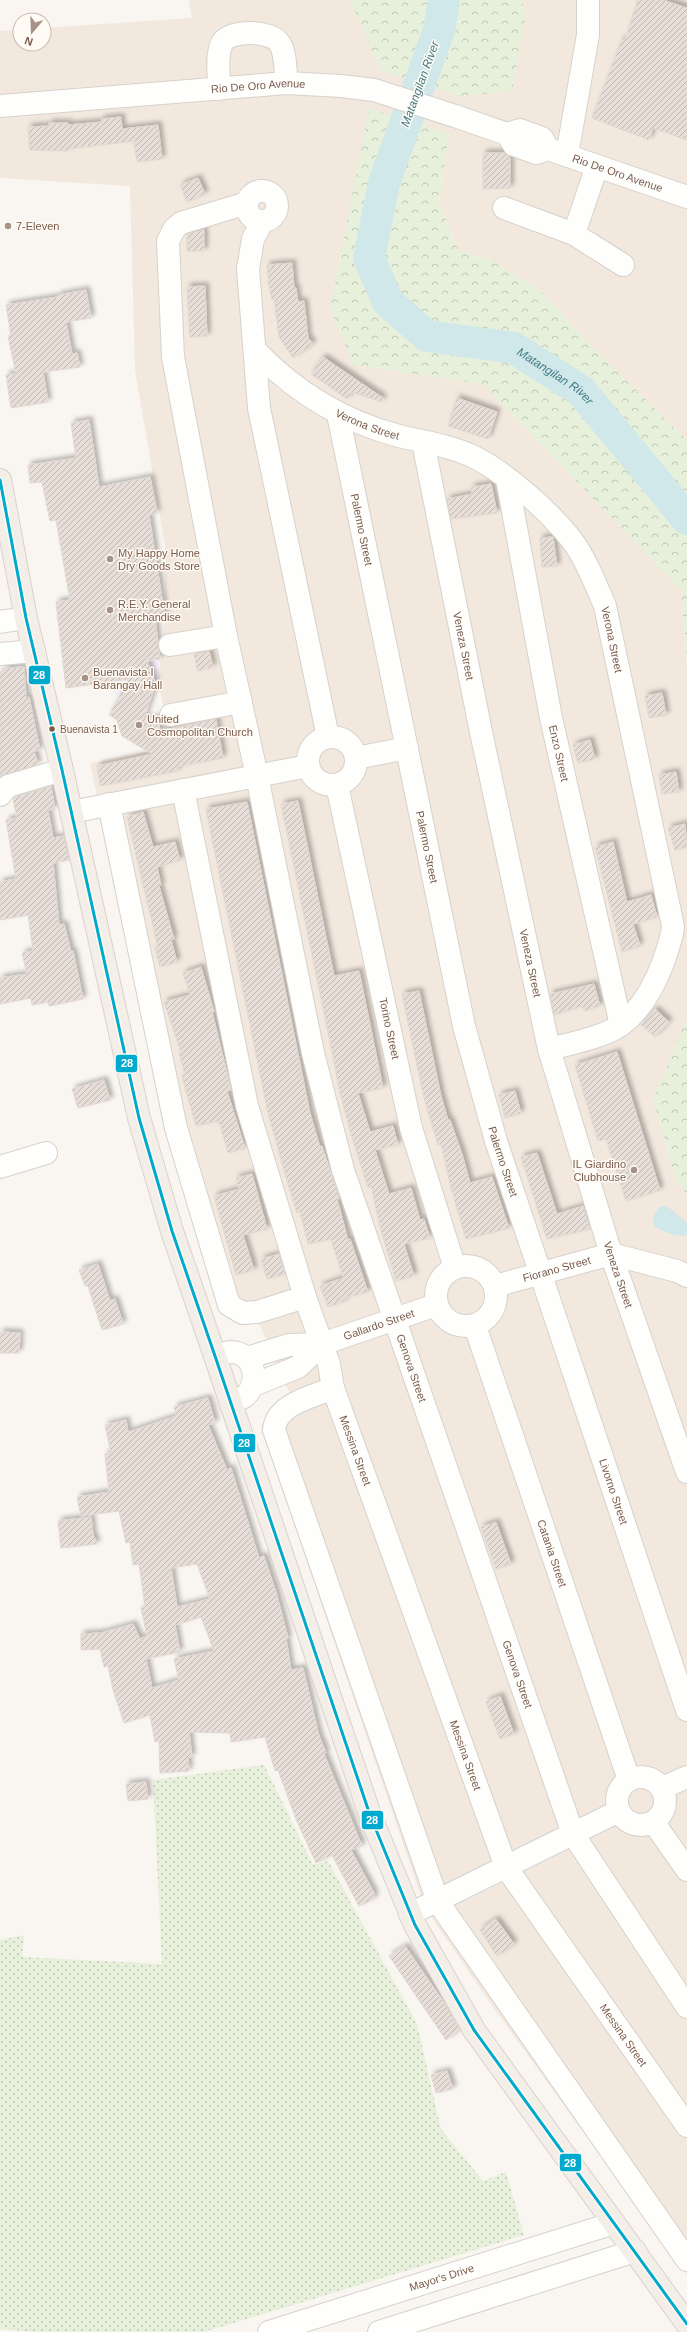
<svg xmlns="http://www.w3.org/2000/svg" width="687" height="2332" font-family="Helvetica,sans-serif">
  <style>
    .residential { fill: #f2e8de }
    .education { fill: #f6eef6 }
    .grass { fill: url(#grass-dots) }
    .forest { fill: url(#forest-crowns) }
    .water { fill: #d0e8ea }
    .lines { fill: none; stroke-linecap: round; stroke-linejoin: round }
    .river { stroke: #d0e8ea; stroke-width: 32 }
    .building { fill: url(#building-hatch); stroke: #e2d8d2; fill-rule: evenodd; filter: url(#shadow) }
    .minor-casing { stroke: #d7d1cb; stroke-width: 24 }
    .major-casing { stroke: #dad1cc; stroke-width: 24 }
    .minor { stroke: #fefefd; stroke-width: 22 }
    .major { stroke: #f3eee8; stroke-width: 22 }
    .bus-1-casing { stroke: #fffaf3; stroke-width: 6 }
    .bus-1 { stroke: #00a9ce; stroke-width: 3 }
    .poi-dot { fill: #a69286; stroke: #fffaf3; stroke-width: 1.5 }
    .bus-dot { fill: #7a5c4d; stroke: #fffaf3; stroke-width: 1.5 }
    .labels { text-anchor: middle; stroke-width: 3; stroke-linejoin: round; paint-order: stroke }
    .bus-label { font-size: 10px; fill: #7a5c4d; stroke: #fffaf3; text-anchor: start }
    .street-label { font-size: 11px; fill: #7a5c4d; stroke: #fffaf3 }
    .poi-label { font-size: 11px; fill: #7a5c4d; stroke: #fffaf3; text-anchor: start }
    .water-label { font-size: 12px; font-style: italic; fill: #437c86; stroke: #fffaf3 }
    .line-badge { stroke: #fffaf3; stroke-width: 1.5 }
    .badge-label { font-size: 11px; text-anchor: middle; font-weight: bold; fill: #fff }
  </style>
  <defs>
    <pattern id="grass-dots" width="8" height="8" patternUnits="userSpaceOnUse"><rect width="8" height="8" fill="#e7f0db"/><path d="M2 2h.1M6 6h.1" fill="none" stroke="#c0c6b4" stroke-width="1.8" stroke-linecap="round"/></pattern>
    <pattern id="forest-crowns" width="20" height="18" patternUnits="userSpaceOnUse"><rect width="20" height="18" fill="#e7f0db"/><path d="M2 6a3 3 0 1 1 6 0M12 15a3 3 0 1 1 6 0" fill="none" stroke="#c0c6b4"/></pattern>
    <pattern id="building-hatch" width="6" height="6" patternUnits="userSpaceOnUse"><rect width="6" height="6" fill="#e6ded7"/><path d="M-1 1l2-2M0 6l6-6M5 7l2-2" fill="none" stroke="#bfb7b1"/></pattern>
    <filter id="shadow"><feDropShadow dx="3.5" dy="-3.5" stdDeviation="2" flood-color="#0004"/></filter>
  </defs>
  <rect width="100%" height="100%" fill="#f9f5f0"/>
  <path class="residential" d="M189 0H350L381 71 525 18 522 0H687V440L594 349 538 288 488 259 459 251 439 202 449 134 353 365 483 384 681 590 687 664V1018L653 1099 675 1178 687 1195V2275L495 2010 425 1908 261 1427 270 1408 289 1392 258 1321 236 1320 167 1128 90 763 173 746 158 682 165 618V546L135 370 130 186 0 178V31L20 30V44H44V28L192 18Z"/>
  <path class="education" d="M160 659 158 682 151 704 126 706 106 683 103 667Z"/>
  <path class="grass" d="M264 1765 313 1865 328 1861 417 2024 441 2129 483 2181 506 2172 524 2235 204 2332H36L0 2329V1940L24 1935 22 1957 162 1964 153 1780Z"/>
  <path class="forest" d="M350 0H522L525 18 512 91 461 96 381 71Z
    M369 108 449 134 439 202 459 251 488 259 538 288 594 349 687 440V664L681 590 483 384 353 365 330 309Z
    M687 1018V1195L675 1178 653 1099Z"/>
  <path class="water" d="M664 1206C675 1209 678 1218 687 1222V1235C677 1238 662 1231 654 1226 651 1218 655 1213 659 1207Z"/>
  <g class="lines">
    <path class="river" id="s1" d="M444 0 439 30 384 183 369 258 388 302 427 336 514 348 581 391 687 519"/>
  </g>
  <path class="building" d="M638 0H663L687 8V140L653 128 649 140 592 118 622 39 625 40Z
    M121 117 122 129 158 125 162 159 137 162 134 141 68 149V151L30 150 28 127 49 126V123H68V125L102 122 101 119Z
    M483 153H505L510 157V188L483 189Z
    M198 178 205 194 187 202 180 185Z
    M204 230V251H187V234Z
    M292 263 294 288H296L298 302 304 301 308 338 313 344 293 358 279 337 274 299 272 300 269 286 267 265Z
    M205 286 207 336 190 337 187 287Z
    M86 290 91 318 66 322 72 354 77 353 80 367 43 372 48 402 11 408 6 375 16 374 8 336H11L6 305 58 297V295Z
    M323 357 383 398 382 402 352 392 347 399 311 374Z
    M457 398 497 412 488 439 448 426Z
    M89 420 99 487 150 477 157 513 149 515 165 618 155 619 160 659 147 661 156 684 144 719 158 718 160 731 216 719 223 758 177 767 178 771 100 786 97 766 152 754 122 736 117 720 109 715 129 679 66 688 56 602 70 600 56 520 50 521 42 482 30 483 28 465 76 458 71 423Z
    M491 484 497 513 451 519 447 499 472 494 471 487Z
    M553 537 557 566 542 567 540 538Z
    M209 651 213 667 198 671 194 655Z
    M24 667 26 698 29 697 40 750 34 751 38 764 0 777V672L5 671V668Z
    M662 693 666 715 649 718 645 696Z
    M590 740 595 759 578 763 573 745Z
    M676 772 679 792 662 794 659 775Z
    M51 786 55 809 48 810 53 838 64 836 69 860 53 863 59 925 64 924 71 952 73 951 83 999 49 1006 48 1002 32 1005 31 998 0 1004V978L27 974 22 953 33 951 28 915 0 920V882L16 879 6 820 17 818 13 799 15 797Z
    M298 801 334 976 359 971 383 1088 358 1093 370 1132 393 1126 398 1145 375 1150 389 1194 411 1188 420 1220 424 1219 430 1238 404 1244 414 1276 396 1281 381 1230 371 1187 368 1188 352 1137 340 1093 328 1032 281 804Z
    M247 802 310 1113 320 1147 322 1146 337 1191 339 1199H337L348 1240 350 1239 368 1292 344 1298 345 1301 328 1307 320 1286 343 1278 331 1239 308 1244 300 1212 297 1213 288 1184 268 1113 206 809Z
    M143 812 153 847 175 842 180 860 157 867 161 885 159 886 174 939 171 940 177 962 160 967 155 948 158 947 127 817Z
    M685 824 687 847 675 850 668 828Z
    M613 842 627 902 651 895 657 917 633 924 640 946 622 952 595 847Z
    M201 967 214 1012H212L230 1085 231 1090 227 1091 245 1148 228 1153 220 1124H218L217 1121 196 1126 182 1076 185 1075 179 1053 181 1052 164 1002 190 995 183 973Z
    M594 984 600 1006 584 1011 582 1006 554 1015 550 994Z
    M419 991 441 1096 448 1120H450L462 1154 470 1183 492 1177 509 1228 466 1239 451 1188 441 1144 438 1145 424 1098 402 994Z
    M655 1009 669 1022 655 1037 641 1025Z
    M617 1052 660 1190 626 1201 606 1139 598 1141 575 1065Z
    M104 1080 110 1100 78 1108 72 1089Z
    M515 1091 521 1113 505 1118 499 1095Z
    M537 1153 557 1214 583 1206 590 1229 547 1239 521 1157Z
    M252 1174 267 1229 243 1235 254 1270 236 1275 214 1196 239 1189 236 1178Z
    M279 1254 285 1274 267 1279 261 1259Z
    M98 1264 110 1301 115 1299 123 1324 102 1330 88 1286H85L79 1270Z
    M0 1332 20 1333 19 1353H0Z
    M208 1398 215 1423 208 1425 227 1470 231 1468 259 1558 264 1556 276 1592 288 1638 286 1639 291 1670 303 1668 319 1736 326 1753 324 1754 362 1846 351 1850 374 1893V1899L359 1906 332 1855 316 1863 296 1819 278 1770 275 1771 265 1737 231 1742 230 1733 189 1732 192 1757H188L189 1771 160 1773 159 1741 155 1742 150 1715 124 1723 113 1690 108 1666 104 1667 100 1649 81 1650V1634L101 1633 133 1624 142 1643 141 1638 147 1636 141 1608 145 1607 139 1564 133 1565 130 1542 126 1543 119 1511 81 1516 77 1497 109 1492 105 1454 111 1453 105 1425 126 1420 128 1432 176 1416 174 1407ZM197 1564 210 1599 177 1607 171 1568ZM201 1617 214 1651 174 1659 179 1680 152 1688 146 1659 180 1652 175 1625Z
    M91 1517 93 1535 97 1544 61 1548 58 1521Z
    M496 1522 511 1564 496 1569 481 1527Z
    M500 1696 514 1734 500 1739 486 1702Z
    M146 1782 148 1799 128 1801 126 1784Z
    M496 1919 514 1944 497 1956 480 1930Z
    M405 1946 447 2007 460 2030 446 2040 389 1956Z
    M447 2071 453 2089 436 2093 431 2075Z"/>
  <g class="lines">
    <defs>
      <g id="minor">
        <path d="M219 89C219 75 216 55 222 43 230 29 272 30 280 44 286 53 285 72 287 83"/>
        <path id="s2" d="M0 106 287 83 341 86 374 90 455 116 507 134 514 145 536 153 548 149 687 197"/>
        <path d="M507 134 520 130 542 138 548 149"/>
        <path d="M567 155 588 35V0"/>
        <circle cx="262" cy="206" r="15"/>
        <path id="s3" d="M247 203 181 223 174 229 168 241 173 357 226 636 257 776 313 1053 343 1170 573 1834 687 2007"/>
        <path d="M504 208 574 234 623 265"/>
        <path d="M262 222 253 239 248 269 259 408 328 737"/>
        <path d="M574 234 597 166"/>
        <path id="s4" d="M256 351C296 393 343 421 399 436 423 442 449 445 472 456 504 471 549 511 571 539 586 559 595 583 605 606L673 926 672 934C663 969 644 1017 608 1032 590 1040 569 1044 549 1049"/>
        <path id="s5" d="M338 414 464 1026 496 1141 687 1710"/>
        <path id="s6" d="M423 442 481 732 549 1049 611 1254 687 1472"/>
        <path id="s7" d="M507 479 551 718 621 1025"/>
        <path d="M0 622 26 618"/>
        <path d="M170 645 226 636"/>
        <path d="M0 654 34 651"/>
        <path d="M171 715 241 702"/>
        <circle cx="332" cy="761" r="24"/>
        <path d="M356 758 407 748"/>
        <path id="s8" d="M337 785 411 1128 455 1268"/>
        <path id="s9" d="M183 790 247 1106 305 1297 329 1364 333 1388 506 1867 687 2126"/>
        <path d="M0 795 8 786 62 770"/>
        <path d="M109 804 176 1128 229 1305 243 1313 257 1312 305 1297"/>
        <path d="M71 812 308 766"/>
        <path d="M0 1167 46 1153"/>
        <circle cx="466" cy="1296" r="30"/>
        <path id="s10" d="M495 1286 611 1254 677 1271 687 1276"/>
        <path id="s11" d="M475 1326 629 1780"/>
        <path d="M215 1356C220 1355 226 1352 231 1352 254 1352 261 1382 245 1396 242 1399 235 1400 230 1402"/>
        <path id="s12" d="M247 1358 289 1345 322 1344 436 1305"/>
        <path d="M254 1385 298 1367 322 1344"/>
        <path d="M333 1388C312 1397 276 1404 274 1430L438 1902 687 2260"/>
        <circle cx="641" cy="1801" r="24"/>
        <path d="M662 1788 687 1777"/>
        <path d="M654 1823 687 1870"/>
        <path d="M410 1914 619 1811"/>
        <path id="s13" d="M269 2332 614 2223"/>
        <path d="M379 2332 635 2251"/>
      </g>
      <path id="major" d="M0 480 26 618 62 770 139 1118 172 1231 215 1356 370 1815 415 1925 474 2030 687 2324"/>
    </defs>
    <use href="#minor" class="minor-casing"/>
    <use href="#major" class="major-casing"/>
    <use href="#minor" class="minor"/>
    <use href="#major" class="major"/>
    <defs>
      <path id="bus-1" d="M0 480 26 618 62 770 139 1118 172 1231 215 1356 370 1815 415 1925 474 2030 687 2324"/>
    </defs>
    <use href="#bus-1" class="bus-1-casing"/>
    <use href="#bus-1" class="bus-1"/>
  </g>
  <g class="poi-dot">
    <circle cx="8" cy="226" r="4"/>
    <circle cx="110" cy="559" r="4"/>
    <circle cx="110" cy="610" r="4"/>
    <circle cx="85" cy="678" r="4"/>
    <circle cx="139" cy="725" r="4"/>
    <circle cx="634" cy="1170" r="4"/>
  </g>
  <circle class="bus-dot" cx="52" cy="729" r="3.5"/>
  <g class="labels">
    <g class="bus-label">
      <text x="60" y="733">Buenavista 1</text>
    </g>
    <g class="street-label">
      <text dy="4" stroke="none"><textPath href="#s2" startOffset="259">Rio De Oro Avenue</textPath></text>
      <text dy="4" stroke="none"><textPath href="#s2" startOffset="638">Rio De Oro Avenue</textPath></text>
      <text dy="4" stroke="none"><textPath href="#s4" startOffset="135">Verona Street</textPath></text>
      <text dy="4" stroke="none"><textPath href="#s5" startOffset="118">Palermo Street</textPath></text>
      <text dy="4" stroke="none"><textPath href="#s4" startOffset="484">Verona Street</textPath></text>
      <text dy="4" stroke="none"><textPath href="#s6" startOffset="208">Veneza Street</textPath></text>
      <text dy="4" stroke="none"><textPath href="#s7" startOffset="279">Enzo Street</textPath></text>
      <text dy="4" stroke="none"><textPath href="#s5" startOffset="442">Palermo Street</textPath></text>
      <text dy="4" stroke="none"><textPath href="#s6" startOffset="532">Veneza Street</textPath></text>
      <text dy="4" stroke="none"><textPath href="#s8" startOffset="249">Torino Street</textPath></text>
      <text dy="4" stroke="none"><textPath href="#s5" startOffset="766">Palermo Street</textPath></text>
      <text dy="4" stroke="none"><textPath href="#s10" startOffset="64">Fiorano Street</textPath></text>
      <text dy="4" stroke="none"><textPath href="#s6" startOffset="856">Veneza Street</textPath></text>
      <text dy="4" stroke="none"><textPath href="#s12" startOffset="137">Gallardo Street</textPath></text>
      <text dy="4" stroke="none"><textPath href="#s3" startOffset="1248">Genova Street</textPath></text>
      <text dy="4" stroke="none"><textPath href="#s9" startOffset="684">Messina Street</textPath></text>
      <text dy="4" stroke="none"><textPath href="#s5" startOffset="1114">Livorno Street</textPath></text>
      <text dy="4" stroke="none"><textPath href="#s11" startOffset="240">Catania Street</textPath></text>
      <text dy="4" stroke="none"><textPath href="#s3" startOffset="1572">Genova Street</textPath></text>
      <text dy="4" stroke="none"><textPath href="#s9" startOffset="1008">Messina Street</textPath></text>
      <text dy="4" stroke="none"><textPath href="#s9" startOffset="1332">Messina Street</textPath></text>
      <text dy="4" stroke="none"><textPath href="#s13" startOffset="181">Mayor's Drive</textPath></text>
    </g>
    <g class="poi-label">
      <text x="16" y="230">7-Eleven</text>
      <text x="118" y="557">My Happy Home<tspan x="118" dy="13">Dry Goods Store</tspan></text>
      <text x="118" y="608">R.E.Y. General<tspan x="118" dy="13">Merchandise</tspan></text>
      <text x="93" y="676">Buenavista I<tspan x="93" dy="13">Barangay Hall</tspan></text>
      <text x="147" y="723">United<tspan x="147" dy="13">Cosmopolitan Church</tspan></text>
      <text x="626" y="1168" text-anchor="end">IL Giardino<tspan x="626" dy="13">Clubhouse</tspan></text>
    </g>
    <g class="water-label">
      <text transform="translate(420 84) rotate(-70)" y="4">Matangilan River</text>
      <text dy="4" stroke="none"><textPath href="#s1" startOffset="507">Matangilan River</textPath></text>
    </g>
  </g>
  <g class="line-badge">
    <rect x="28" y="665" width="23" height="20" rx="4" fill="#00a9ce"/>
    <rect x="115" y="1054" width="23" height="19" rx="4" fill="#00a9ce"/>
    <rect x="233" y="1433" width="23" height="20" rx="4" fill="#00a9ce"/>
    <rect x="361" y="1810" width="23" height="20" rx="4" fill="#00a9ce"/>
    <rect x="559" y="2153" width="23" height="19" rx="4" fill="#00a9ce"/>
  </g>
  <g class="badge-label">
    <text x="39" y="679">28</text>
    <text x="127" y="1067">28</text>
    <text x="244" y="1447">28</text>
    <text x="372" y="1824">28</text>
    <text x="570" y="2167">28</text>
  </g>
  <g transform="translate(32 32) rotate(199)"><circle r="19" fill="#fffaf3" stroke="#cabbb1"/>
  <path d="M0-3L7 15L0 10L-7 15Z" fill="#a69286"/>
  <text y="-6" font-size="11" font-weight="bold" text-anchor="middle" fill="#7a5c4d">N</text>
  </g>
</svg>
